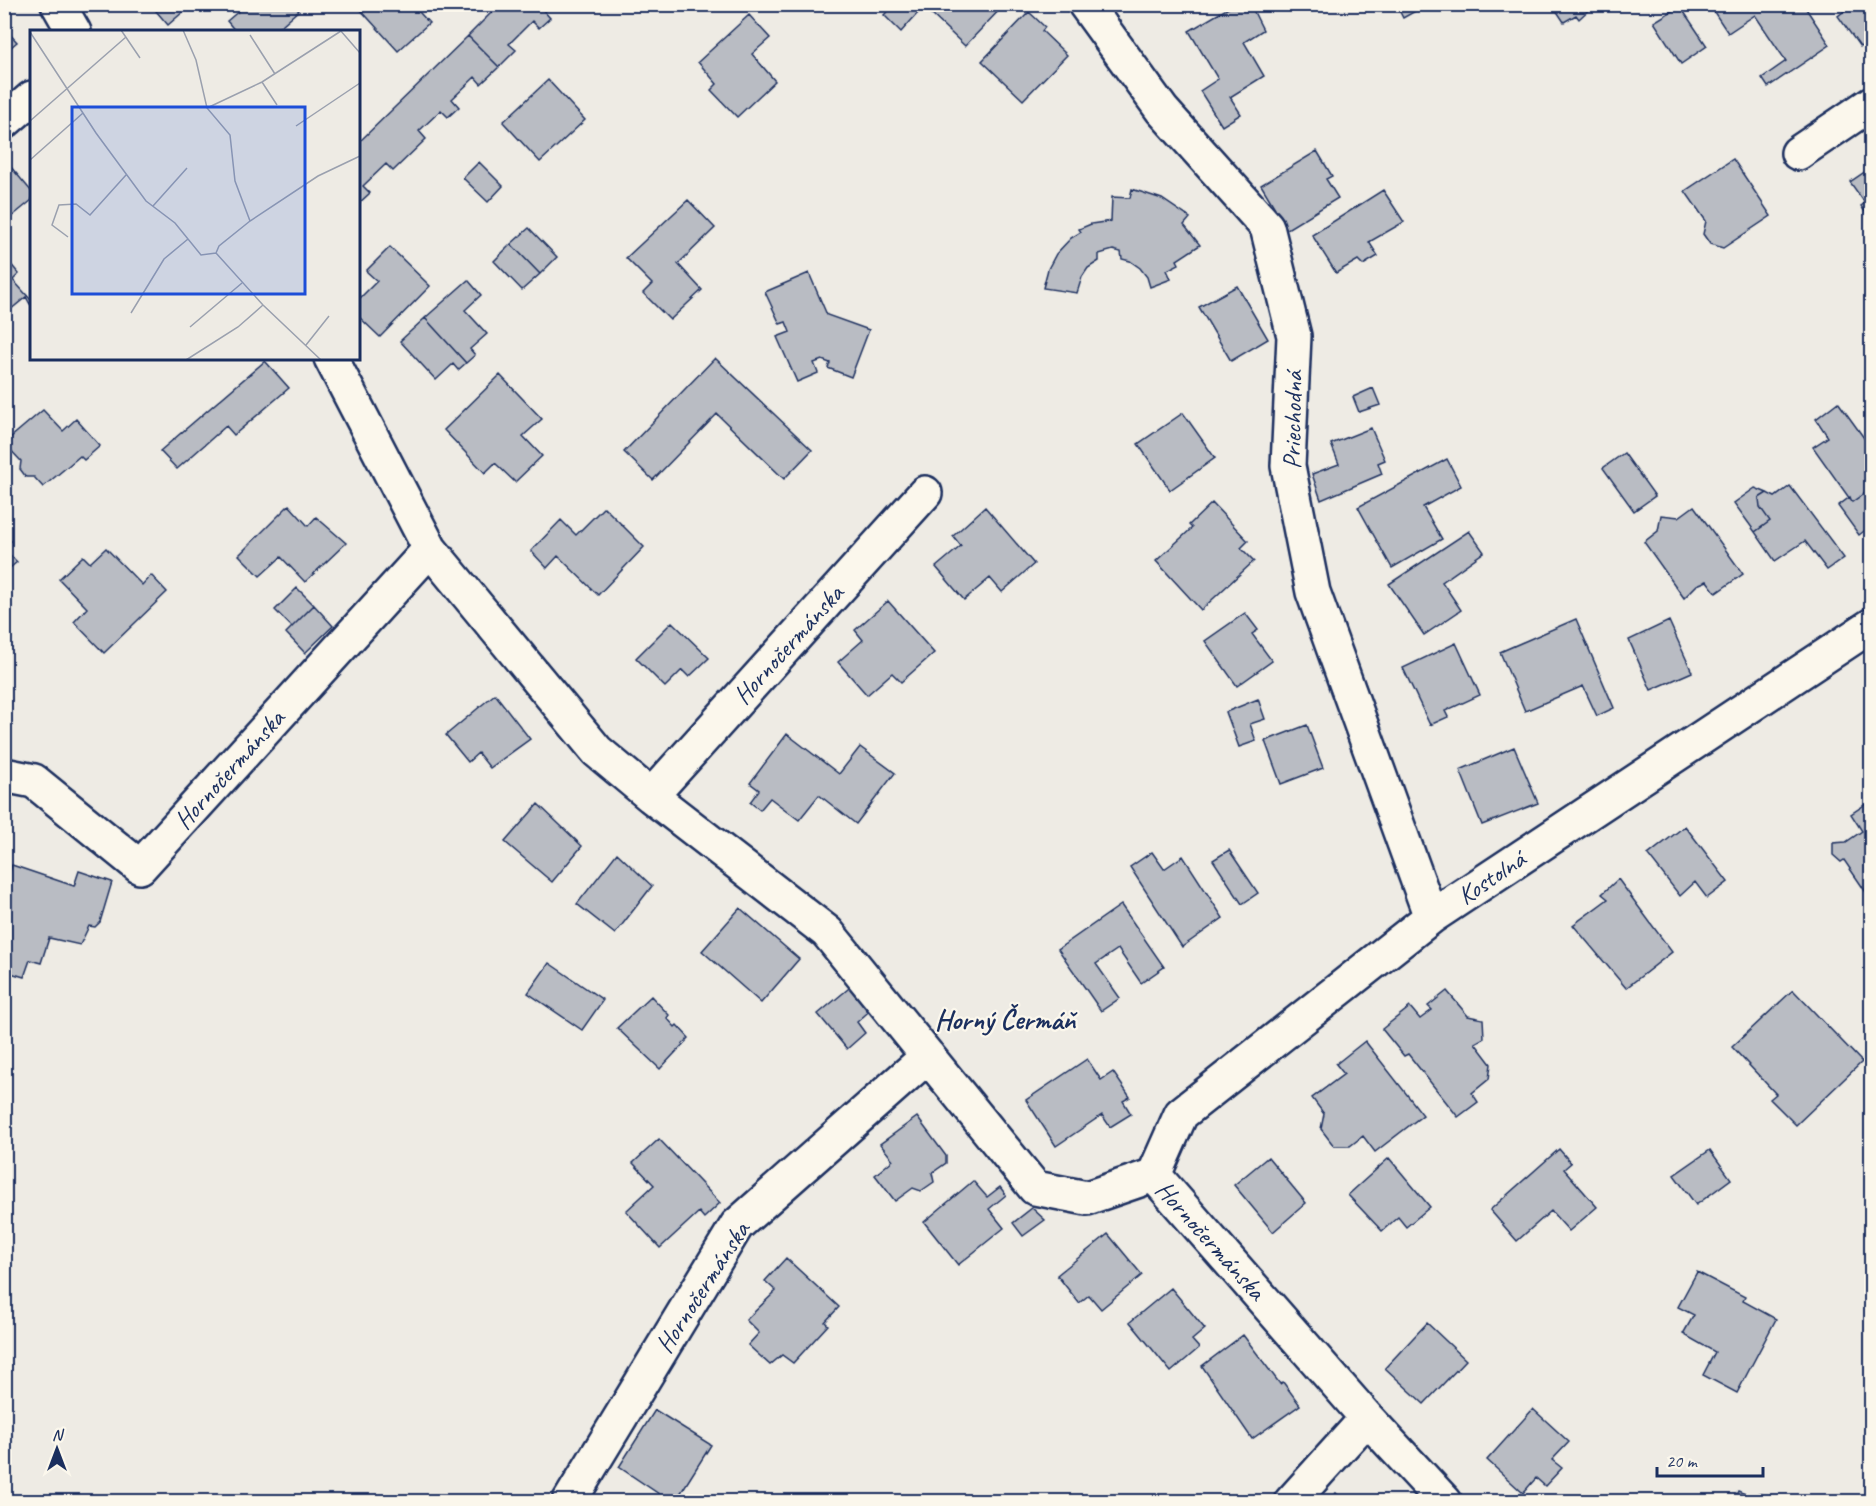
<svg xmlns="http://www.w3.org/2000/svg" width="1876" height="1506" font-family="Caveat,sans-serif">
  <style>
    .building { fill: #b9bcc3; stroke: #1b2f5e; stroke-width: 1.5 }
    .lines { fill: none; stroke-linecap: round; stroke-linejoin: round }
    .minor-casing { stroke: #1b2f5e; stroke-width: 38 }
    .minor { stroke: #fbf7ec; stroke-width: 33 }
    .labels { text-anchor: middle; stroke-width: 4.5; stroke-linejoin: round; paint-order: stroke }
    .street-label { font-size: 26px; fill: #1b2f5e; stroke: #fbf7ec }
    .quarter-label { font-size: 28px; font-weight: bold; fill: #1b2f5e; stroke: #fbf7ec }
    .inset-road { fill: none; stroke: #9aa0ae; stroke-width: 1.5 }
    .view { fill: #1d4ed8; fill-opacity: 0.15; stroke: #1d4ed8; stroke-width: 3 }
    .inset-edge { fill: none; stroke: #1b2f5e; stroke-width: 3 }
  </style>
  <rect width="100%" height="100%" fill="#eeebe4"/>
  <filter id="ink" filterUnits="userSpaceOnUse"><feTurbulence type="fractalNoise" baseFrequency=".0167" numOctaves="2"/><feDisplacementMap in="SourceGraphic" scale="12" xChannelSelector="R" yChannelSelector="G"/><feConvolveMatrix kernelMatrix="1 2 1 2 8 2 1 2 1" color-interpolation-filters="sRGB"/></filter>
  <g filter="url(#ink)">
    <path class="building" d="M150 4H192L168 25Z
      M247 4H294L299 10 274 32H236L227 21Z
      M361 4H412L429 23 398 51 358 7Z
      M500 4H549L543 10 550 18 539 28 532 21 509 44 516 50 499 67 468 36Z
      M894 4H926L901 32 884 15Z
      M935 4H1005L965 46 930 13 937 7Z
      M1235 4H1250L1263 30 1244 42 1264 76 1230 97 1241 114 1222 126 1200 91 1218 79 1189 31Z
      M1396 4H1428L1403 18Z
      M1552 4H1595L1579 19 1576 15 1564 22Z
      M1719 4H1803L1830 45 1768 87 1762 78 1786 61 1755 15 1728 33 1712 9Z
      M1853 4H1872V39L1860 47 1838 16Z
      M1680 6 1707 46 1681 64 1654 22Z
      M1029 12 1045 27 1042 31 1067 55 1023 100 982 61Z
      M749 15 770 38 752 54 775 81 737 117 711 90 717 84 698 62Z
      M4 28 17 42 4 53Z
      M468 36 499 67 481 84 475 77 452 99 459 107 448 117 441 110 419 131 426 139 393 171 386 164 363 186 370 193 359 203 358 143Z
      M548 80 585 120 540 162 503 122Z
      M1317 151 1332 176 1326 179 1338 198 1284 231 1272 209 1275 208 1261 185Z
      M1733 159 1771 216 1723 248 1710 244 1703 234 1706 221 1685 191Z
      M479 162 503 186 488 202 463 178Z
      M10 166 32 192V200L4 223V170Z
      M1872 167V222L1861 206 1865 203 1850 182Z
      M1132 189 1162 199 1190 218 1184 225 1200 245 1177 260 1179 264 1167 270 1171 279 1150 287 1147 277 1140 268 1130 261 1122 259 1121 252 1113 250 1099 254V261L1088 268 1082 277 1077 293 1043 288 1048 269 1056 254 1071 238 1081 232 1079 229 1091 224 1111 221 1112 197 1130 198Z
      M1383 190 1404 222 1369 242 1378 256 1363 265 1358 260 1336 273 1312 235Z
      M688 200 715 228 678 264 702 290 670 320 643 293 652 284 626 258Z
      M529 228 557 257 540 274 511 244Z
      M511 244 540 274 522 290 494 261Z
      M390 247 430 286 380 337 358 316V300L377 281 366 271Z
      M4 256 19 274 13 280 32 301 30 304 26 297 4 315Z
      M809 273 827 315 869 330 851 377 828 368 830 363 822 360 814 363 818 373 797 382 777 337 790 332 786 322 780 324 765 292Z
      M468 280 481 295 465 310 487 334 470 349 475 355 466 363 425 318Z
      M1237 286 1268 339 1231 361 1199 307Z
      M425 318 466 363 458 370 453 364 436 380 400 341Z
      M715 358 812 450 784 479 717 414 653 480 624 452Z
      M265 361 289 388 234 435 226 426 177 469 160 451Z
      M500 375 542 419 523 436 542 456 515 482 495 463 485 473 444 430Z
      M1373 388 1380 405 1359 412 1353 397Z
      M1838 402 1872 449V488L1852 502 1813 447 1828 437 1816 419Z
      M43 410 63 431 76 419 100 446 84 460 80 456 43 487 34 477H26L20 469 21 461 4 443Z
      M1183 413 1215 458 1170 490 1138 444Z
      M1371 428 1385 460 1378 463 1382 474 1321 500 1312 474 1339 464 1331 444Z
      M1624 453 1655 496 1634 511 1603 468Z
      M1447 459 1461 486 1423 507 1442 539 1392 568 1358 507Z
      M1790 486 1844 558 1827 570 1805 541 1775 561 1755 532 1770 521 1760 507 1759 498 1767 493 1775 497Z
      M1755 488 1767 493 1759 498 1760 507 1770 521 1755 532 1734 503Z
      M1869 490 1872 493V525L1859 535 1838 506 1850 497 1852 502Z
      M1212 503 1248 541 1241 548 1254 561 1201 610 1156 561 1192 528 1189 525Z
      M289 505 308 526 316 517 346 543 305 582 281 557 260 576 239 555Z
      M1694 506 1743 574 1716 593 1707 581 1697 585 1684 598 1644 542 1658 531 1661 515 1679 517Z
      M604 507 644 547 598 595 558 556 547 568 531 551 561 520 576 535Z
      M985 507 1034 564 1002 592 990 578 964 600 936 567 961 546 953 536Z
      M1469 531 1484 552 1442 582 1461 610 1424 635 1389 584Z
      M4 534 11 541 4 548Z
      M106 548 142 585 151 575 167 592 104 653 74 622 87 608 59 579 83 556 90 563Z
      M4 549 17 562 4 573Z
      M297 588 314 605 292 627 275 610Z
      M888 601 934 653 901 682 892 673 867 695 838 662 863 640 855 630Z
      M314 605 333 626 305 653 286 633Z
      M1245 613 1258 630 1252 634 1272 661 1237 686 1205 641Z
      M1576 619 1614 708 1597 716 1583 686 1525 711 1500 652Z
      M1669 621 1692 672 1651 690 1629 640Z
      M672 622 709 658 689 677 682 670 665 687 636 658Z
      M1456 643 1480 695 1445 711 1448 717 1430 725 1403 668Z
      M495 694 530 739 490 768 478 753 468 762 446 735Z
      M1258 699 1265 719 1250 724 1256 741 1239 747 1226 712Z
      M1307 725 1323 768 1281 784 1265 741Z
      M787 734 839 774 860 747 895 773 856 824 819 795 799 820 770 798 760 810 750 802 759 790 750 783Z
      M1514 747 1538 803 1482 825 1460 770Z
      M1872 800V901L1844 860 1841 862 1833 855V843L1846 842 1862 831 1851 814Z
      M538 804 582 846 552 882 505 842Z
      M1685 826 1728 882 1707 898 1695 882 1680 896 1648 855Z
      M1229 850 1258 893 1242 904 1213 860Z
      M1152 852 1164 869 1183 856 1223 918 1182 947 1130 867Z
      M617 853 652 886 615 934 577 904Z
      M12 865 74 886 79 871 112 882 100 922 95 927 89 926 80 945 49 938 41 963 30 960 24 977 4 971V877L8 878Z
      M1618 879 1672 952 1626 988 1573 925 1608 899 1602 894Z
      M1121 905 1164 967 1141 983 1118 949 1096 964 1120 998 1101 1011 1058 949Z
      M740 908 799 959 761 1003 702 951Z
      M549 963 603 1000 582 1030 528 993Z
      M854 984 874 1007 857 1022 865 1033 847 1049 818 1014Z
      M1793 990 1862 1062 1796 1125 1770 1099 1776 1094 1732 1047Z
      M1447 991 1468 1016 1483 1019 1484 1038 1475 1043 1491 1064 1489 1079 1472 1093 1478 1102 1458 1117 1408 1054 1404 1056 1382 1029 1410 1007 1420 1019 1432 1010 1428 1006Z
      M651 996 669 1015 667 1018 675 1027 677 1025 689 1038 660 1069 617 1028Z
      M1365 1041 1423 1115 1375 1152 1363 1136 1350 1146H1334L1321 1129 1324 1114 1312 1098 1344 1074 1336 1064Z
      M1087 1059 1101 1080 1113 1072 1130 1097 1123 1101 1131 1114 1110 1127 1102 1115 1056 1146 1026 1100Z
      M917 1117 946 1156V1163L932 1173 934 1182 921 1191 913 1188 895 1201 875 1175 893 1160 880 1144Z
      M659 1139 720 1203 704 1218 699 1212 660 1248 626 1211 654 1185 633 1163Z
      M1559 1149 1571 1163 1564 1169 1597 1207 1569 1231 1551 1211 1517 1241 1490 1210Z
      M1710 1150 1731 1179 1696 1205 1674 1175Z
      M1268 1157 1306 1203 1273 1232 1234 1185Z
      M1389 1158 1430 1207 1406 1227 1398 1217 1382 1231 1348 1195Z
      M973 1181 987 1197 1000 1187 1006 1195 989 1209 1004 1228 958 1265 924 1222Z
      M1032 1208 1045 1220 1023 1236 1013 1223Z
      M1108 1234 1142 1275 1101 1309 1089 1295 1079 1303 1057 1275Z
      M786 1258 839 1307 825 1322 828 1325 793 1363 782 1355 770 1365 748 1345 759 1333 746 1320 776 1291 765 1281Z
      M1697 1272 1745 1297 1743 1301 1776 1319 1737 1393 1703 1375 1715 1352 1683 1334 1694 1315 1678 1307Z
      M1171 1288 1205 1329 1192 1340 1199 1348 1171 1372 1130 1322Z
      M1427 1323 1466 1360 1424 1404 1385 1368Z
      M1243 1335 1280 1384 1283 1382 1300 1405 1252 1439 1202 1366Z
      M1533 1409 1569 1442 1552 1460 1562 1468 1545 1486 1536 1478 1523 1493 1487 1460Z
      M655 1410 711 1445 675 1502H671L619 1467Z
      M1738 1491 1750 1496 1759 1493 1768 1499V1502H1733Z
      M1336 1493 1345 1502H1329Z"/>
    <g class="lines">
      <defs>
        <path id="minor" d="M58 4 74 32
          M1085 4 1162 110 1267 227 1294 336 1288 466 1313 592 1431 917
          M4 122 32 98
          M1798 153 1872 103
          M331 358 430 549 597 751 651 796 827 932 1035 1188 1087 1198 1154 1175
          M4 775 34 781 140 867 430 549
          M651 796 925 493
          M1154 1175 1181 1114 1431 917 1872 625
          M1154 1175 1367 1418 1445 1502
          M569 1502 737 1225 928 1056
          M1291 1502 1367 1418"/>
      </defs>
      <use href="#minor" class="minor-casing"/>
      <use href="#minor" class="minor"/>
    </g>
  </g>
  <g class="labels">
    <g class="street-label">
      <text transform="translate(1292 420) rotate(-89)" y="9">Priechodná</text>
      <text transform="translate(788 644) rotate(-48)" y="9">Hornočermánska</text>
      <text transform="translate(229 769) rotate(-48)" y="9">Hornočermánska</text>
      <text transform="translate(1491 877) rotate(-34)" y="9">Kostolná</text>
      <text transform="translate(1211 1240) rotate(48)" y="9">Hornočermánska</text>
      <text transform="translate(702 1287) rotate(-57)" y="9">Hornočermánska</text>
    </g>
    <g class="quarter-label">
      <text x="1005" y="1029">Horný Čermáň</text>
    </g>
  </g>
  <g transform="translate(30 30)">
    <rect width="330" height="330" fill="#eeebe4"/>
    <path class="inset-road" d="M91 0 110 28M153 0 166 30 177 78 200 105 205 151 220 191M310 0 330 23M0 2 66 103 116 171 145 193 171 225 186 223M220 5 245 44M232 52 247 75M177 78 232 52 311 1M0 91 96 7M266 96 330 53M0 130 53 83M123 176 157 138M38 207 22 195 29 175 46 174 60 185 96 145M186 223 189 216 220 191 288 146 330 126M186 223 233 275 291 330M101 283 134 229 158 209M160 297 212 253M276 315 299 286M156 330 208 297 233 275"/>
    <path class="view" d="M42 77H275V264H42Z"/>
    <rect width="330" height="330" class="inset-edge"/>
  </g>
  <rect width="1876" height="1506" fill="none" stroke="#fbf7ec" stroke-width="24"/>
  <rect x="12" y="12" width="1852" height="1482" fill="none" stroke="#1b2f5e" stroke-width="2" filter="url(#ink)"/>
  <g transform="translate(57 1449)" stroke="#fbf7ec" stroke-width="4.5" paint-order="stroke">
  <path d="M0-4.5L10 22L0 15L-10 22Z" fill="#1b2f5e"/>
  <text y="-9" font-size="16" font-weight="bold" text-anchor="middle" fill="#1b2f5e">N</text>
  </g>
  <path d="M1657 1467v9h106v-9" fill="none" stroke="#1b2f5e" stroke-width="3"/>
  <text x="1666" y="1467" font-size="18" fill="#1b2f5e" stroke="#fbf7ec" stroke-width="4.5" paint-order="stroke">20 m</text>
</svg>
